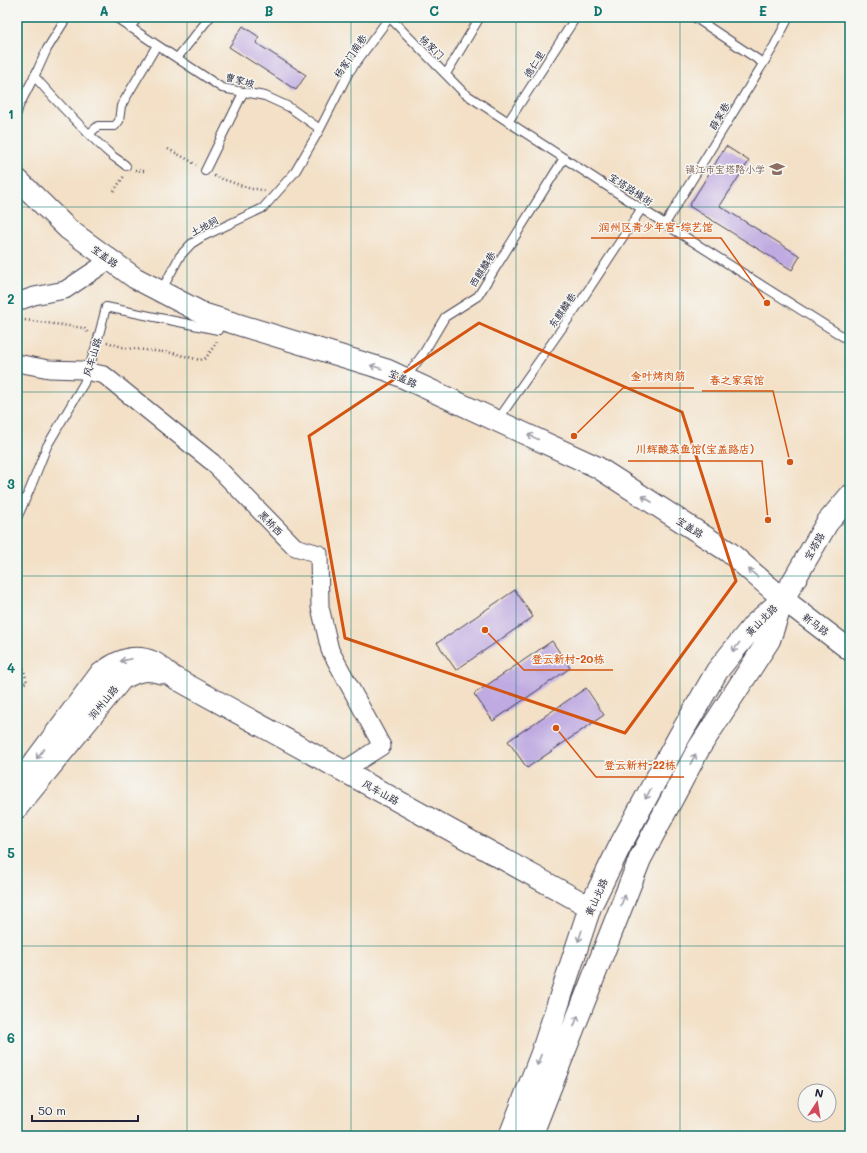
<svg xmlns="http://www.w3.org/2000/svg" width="867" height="1153" font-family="Mali,'LXGW WenKai TC',sans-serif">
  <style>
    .building { fill: #bfaae1 }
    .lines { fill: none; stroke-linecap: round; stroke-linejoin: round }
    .service-casing { stroke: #413e50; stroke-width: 10 }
    .minor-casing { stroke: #413e50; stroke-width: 19 }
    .tertiary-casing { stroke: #413e50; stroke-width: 23 }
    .secondary-casing { stroke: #413e50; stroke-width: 24 }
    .path { stroke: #413e50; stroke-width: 2.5; stroke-dasharray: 1 3; stroke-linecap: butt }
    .service { stroke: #fff; stroke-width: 8 }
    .minor { stroke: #fff; stroke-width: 17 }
    .tertiary { stroke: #fff; stroke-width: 21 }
    .secondary { stroke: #fff; stroke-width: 22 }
    .service-bridge-casing { stroke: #413e50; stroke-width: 10; stroke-linecap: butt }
    .service-bridge { stroke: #fff; stroke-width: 8 }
    .oneway { stroke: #9c9ca7 }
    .marked { fill: none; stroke: #d45411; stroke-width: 3; stroke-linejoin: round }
    .grid { fill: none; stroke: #0f766e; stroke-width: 1; stroke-opacity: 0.55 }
    .labels { text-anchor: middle; stroke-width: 3; stroke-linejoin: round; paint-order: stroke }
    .street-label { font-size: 10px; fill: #22223b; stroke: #f6f6f2 }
    .education-label { font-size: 10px; fill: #785e54; stroke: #f6f6f2; text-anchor: end }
    .leader { fill: none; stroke: #d45411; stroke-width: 1.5 }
    .callout-dot { fill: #d45411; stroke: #f6f6f2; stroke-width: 1.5 }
    .callout-label { font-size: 11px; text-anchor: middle; font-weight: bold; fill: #d45411; stroke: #f6f6f2; stroke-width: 3; stroke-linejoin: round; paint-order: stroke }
    .neatline { fill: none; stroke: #0f766e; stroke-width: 1.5 }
    .grid-label { font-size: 13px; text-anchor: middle; font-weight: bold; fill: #0f766e }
  </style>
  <rect width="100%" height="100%" fill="#f6f6f2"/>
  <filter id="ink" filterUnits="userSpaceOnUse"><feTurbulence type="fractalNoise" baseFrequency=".025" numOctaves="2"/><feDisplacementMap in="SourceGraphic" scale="8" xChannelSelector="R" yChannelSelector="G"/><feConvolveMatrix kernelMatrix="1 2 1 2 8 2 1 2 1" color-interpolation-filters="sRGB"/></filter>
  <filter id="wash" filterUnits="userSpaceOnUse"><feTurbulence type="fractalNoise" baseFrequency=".012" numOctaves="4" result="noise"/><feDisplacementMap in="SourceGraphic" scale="16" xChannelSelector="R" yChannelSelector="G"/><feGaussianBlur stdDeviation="0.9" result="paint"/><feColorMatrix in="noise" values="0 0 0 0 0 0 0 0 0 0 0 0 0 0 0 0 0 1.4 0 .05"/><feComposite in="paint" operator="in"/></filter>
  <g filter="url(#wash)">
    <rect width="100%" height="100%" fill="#f3e0c6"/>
    <g id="blocks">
      <path class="building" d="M243 26 259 37 256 43 306 75 296 90 229 47Z
        M726 146 749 161 720 206 800 256 792 270 689 206Z
        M515 590 533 617 456 670 437 643Z
        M552 641 570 668 493 721 474 694Z
        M586 688 604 715 527 768 508 741Z"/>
    </g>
  </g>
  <g filter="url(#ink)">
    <use href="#blocks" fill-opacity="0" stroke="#413e50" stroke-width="1"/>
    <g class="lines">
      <defs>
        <path id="service" d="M115 17 157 45
          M387 17 392 20 464 93 665 224 850 341
          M694 17 763 63
          M130 28 138 17
          M177 58 210 17
          M446 74 480 17
          M34 76C58 103 82 129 109 153 114 158 121 161 126 166
          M17 113 19 106 38 69 47 49 67 17
          M508 122 576 17
          M89 134 98 126H115L119 121 121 106 157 45 222 88 265 96 289 107 320 129
          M205 171 243 93
          M665 224 774 46 789 17
          M161 291 180 256 191 244 202 237 263 208 295 172 320 129 349 72 389 18
          M102 323 106 307 218 330 221 320
          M406 377 423 354 445 317 478 296 564 158
          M497 421 581 301 642 208
          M17 518 30 489 47 446 84 383 96 346"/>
        <path id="minor" d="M17 302 34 296 65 290 110 260
          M17 363 49 369 81 370 104 375 212 462 295 547 319 554 320 607 330 650 382 746 343 771"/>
        <path id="tertiary" d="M17 179 68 229 135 278 204 314 387 370 597 467 729 552 783 599 850 650
          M17 785 99 675C115 662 132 653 153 662 160 665 167 672 173 677L590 907
          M17 808 122 679C137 671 145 668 161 673"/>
        <path id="secondary" d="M510 1136 542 1053 590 907 621 844 679 737 717 671 754 625 782 600
          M531 1136 640 859 699 748 769 640 783 599 827 523 850 496"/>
      </defs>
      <use href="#service" class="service-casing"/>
      <use href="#minor" class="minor-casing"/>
      <use href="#tertiary" class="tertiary-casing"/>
      <use href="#secondary" class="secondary-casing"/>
      <path class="path" d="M168 149 189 160 196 165
        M135 170 144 171
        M214 176 251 189H257L266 191
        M114 191 124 176
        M17 319 84 328 89 334
        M107 342 125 348 173 353 200 360 206 358 218 340
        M17 645 27 682 17 686"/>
      <use href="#service" class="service"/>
      <use href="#minor" class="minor"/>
      <use href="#tertiary" class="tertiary"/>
      <use href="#secondary" class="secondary"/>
      <defs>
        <path id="service-bridge" d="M96 346 102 323"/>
      </defs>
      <use href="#service-bridge" class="service-bridge-casing"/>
      <use href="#service-bridge" class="service-bridge"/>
    </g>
    <defs><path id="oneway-shaft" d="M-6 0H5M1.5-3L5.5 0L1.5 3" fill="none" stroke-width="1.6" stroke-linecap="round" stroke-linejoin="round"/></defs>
    <g class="oneway">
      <use href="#oneway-shaft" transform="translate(376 367) rotate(-163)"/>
      <use href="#oneway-shaft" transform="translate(533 437) rotate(-155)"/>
      <use href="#oneway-shaft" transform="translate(647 499) rotate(-147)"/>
      <use href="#oneway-shaft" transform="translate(753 573) rotate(-139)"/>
      <use href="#oneway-shaft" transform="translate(736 647) rotate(128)"/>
      <use href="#oneway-shaft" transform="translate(126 660) rotate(167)"/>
      <use href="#oneway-shaft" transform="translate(40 754) rotate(127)"/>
      <use href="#oneway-shaft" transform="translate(693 759) rotate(-62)"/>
      <use href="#oneway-shaft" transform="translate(648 794) rotate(118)"/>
      <use href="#oneway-shaft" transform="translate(623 900) rotate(-69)"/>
      <use href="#oneway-shaft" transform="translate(580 936) rotate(108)"/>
      <use href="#oneway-shaft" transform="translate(576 1021) rotate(-69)"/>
      <use href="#oneway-shaft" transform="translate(539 1060) rotate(111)"/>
    </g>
  </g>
  <path class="marked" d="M479 323 682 412 736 581 625 733 345 638 309 436Z"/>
  <path class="grid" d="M187 17V1136M351 17V1136M516 17V1136M680 17V1136M17 207H850M17 392H850M17 576H850M17 761H850M17 946H850"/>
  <defs>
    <symbol id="school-bare" viewBox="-9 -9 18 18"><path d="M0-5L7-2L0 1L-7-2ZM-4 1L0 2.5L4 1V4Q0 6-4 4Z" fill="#8d6e63" stroke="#f6f6f2" stroke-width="2.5" paint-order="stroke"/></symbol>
  </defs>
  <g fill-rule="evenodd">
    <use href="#school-bare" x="766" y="158" width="22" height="22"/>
  </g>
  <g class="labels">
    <g class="street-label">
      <text transform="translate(432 47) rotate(45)" y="4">杨家门</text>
      <text transform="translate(350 56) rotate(-56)" y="4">杨家门南巷</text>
      <text transform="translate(534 64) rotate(-57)" y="4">德仁里</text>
      <text transform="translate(240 80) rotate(15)" y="4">曹家坡</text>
      <text transform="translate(719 116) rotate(-59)" y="4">薛家巷</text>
      <text transform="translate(631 189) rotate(33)" y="4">宝塔路横街</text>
      <text transform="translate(204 226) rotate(-28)" y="4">土地祠</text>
      <text transform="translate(105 256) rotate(36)" y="4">宝盖路</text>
      <text transform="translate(482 269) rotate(-58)" y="4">西麒麟巷</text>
      <text transform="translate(562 310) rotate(-55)" y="4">东麒麟巷</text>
      <text transform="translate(92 357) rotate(-73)" y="4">风车山路</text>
      <text transform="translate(403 378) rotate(24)" y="4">宝盖路</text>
      <text transform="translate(271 523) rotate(46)" y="4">黑桥西</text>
      <text transform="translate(690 527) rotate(33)" y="4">宝盖路</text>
      <text transform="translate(814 546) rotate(-60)" y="4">宝塔路</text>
      <text transform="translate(761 620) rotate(-45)" y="4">黄山北路</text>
      <text transform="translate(816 624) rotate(37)" y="4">新马路</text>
      <text transform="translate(103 702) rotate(-50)" y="4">润州山路</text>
      <text transform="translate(381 792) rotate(29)" y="4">风车山路</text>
      <text transform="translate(596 897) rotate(-66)" y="4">黄山北路</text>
    </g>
    <g class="education-label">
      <text x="765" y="173">镇江市宝塔路小学</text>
    </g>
  </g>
  <path class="leader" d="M767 303L721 238H591M574 436L623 388H694M790 462L773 391H702M768 520L762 461H628M485 630L524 670H613M556 728L596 777H684"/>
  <g class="callout-dot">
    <circle cx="767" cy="303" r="4"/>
    <circle cx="574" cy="436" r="4"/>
    <circle cx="790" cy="462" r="4"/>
    <circle cx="768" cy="520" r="4"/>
    <circle cx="485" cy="630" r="4"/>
    <circle cx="556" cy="728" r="4"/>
  </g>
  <g class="callout-label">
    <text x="656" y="231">润州区青少年宫-综艺馆</text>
    <text x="658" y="380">金叶烤肉筋</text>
    <text x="737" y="384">春之家宾馆</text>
    <text x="695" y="453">川辉酸菜鱼馆(宝盖路店)</text>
    <text x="568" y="663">登云新村-20栋</text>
    <text x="640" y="769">登云新村-22栋</text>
  </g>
  <rect width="867" height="1153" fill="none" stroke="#f6f6f2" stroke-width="44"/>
  <g transform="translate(817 1103) rotate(12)"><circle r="19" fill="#f6f6f2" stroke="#a1a1a9"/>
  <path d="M0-3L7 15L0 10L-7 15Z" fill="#d1495b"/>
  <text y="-6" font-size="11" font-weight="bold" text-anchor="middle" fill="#22223b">N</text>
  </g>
  <path d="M32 1115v6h106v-6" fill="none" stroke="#22223b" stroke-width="2"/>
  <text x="38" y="1115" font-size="12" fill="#22223b" stroke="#f6f6f2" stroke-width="3" paint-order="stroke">50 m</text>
  <rect x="22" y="22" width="823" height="1109" class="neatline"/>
  <g class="grid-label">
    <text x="104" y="16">A</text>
    <text x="269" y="16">B</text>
    <text x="434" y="16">C</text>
    <text x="598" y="16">D</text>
    <text x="763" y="16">E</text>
    <text x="11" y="119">1</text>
    <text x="11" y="304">2</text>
    <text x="11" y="489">3</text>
    <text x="11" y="673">4</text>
    <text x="11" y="858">5</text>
    <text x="11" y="1043">6</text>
  </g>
</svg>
